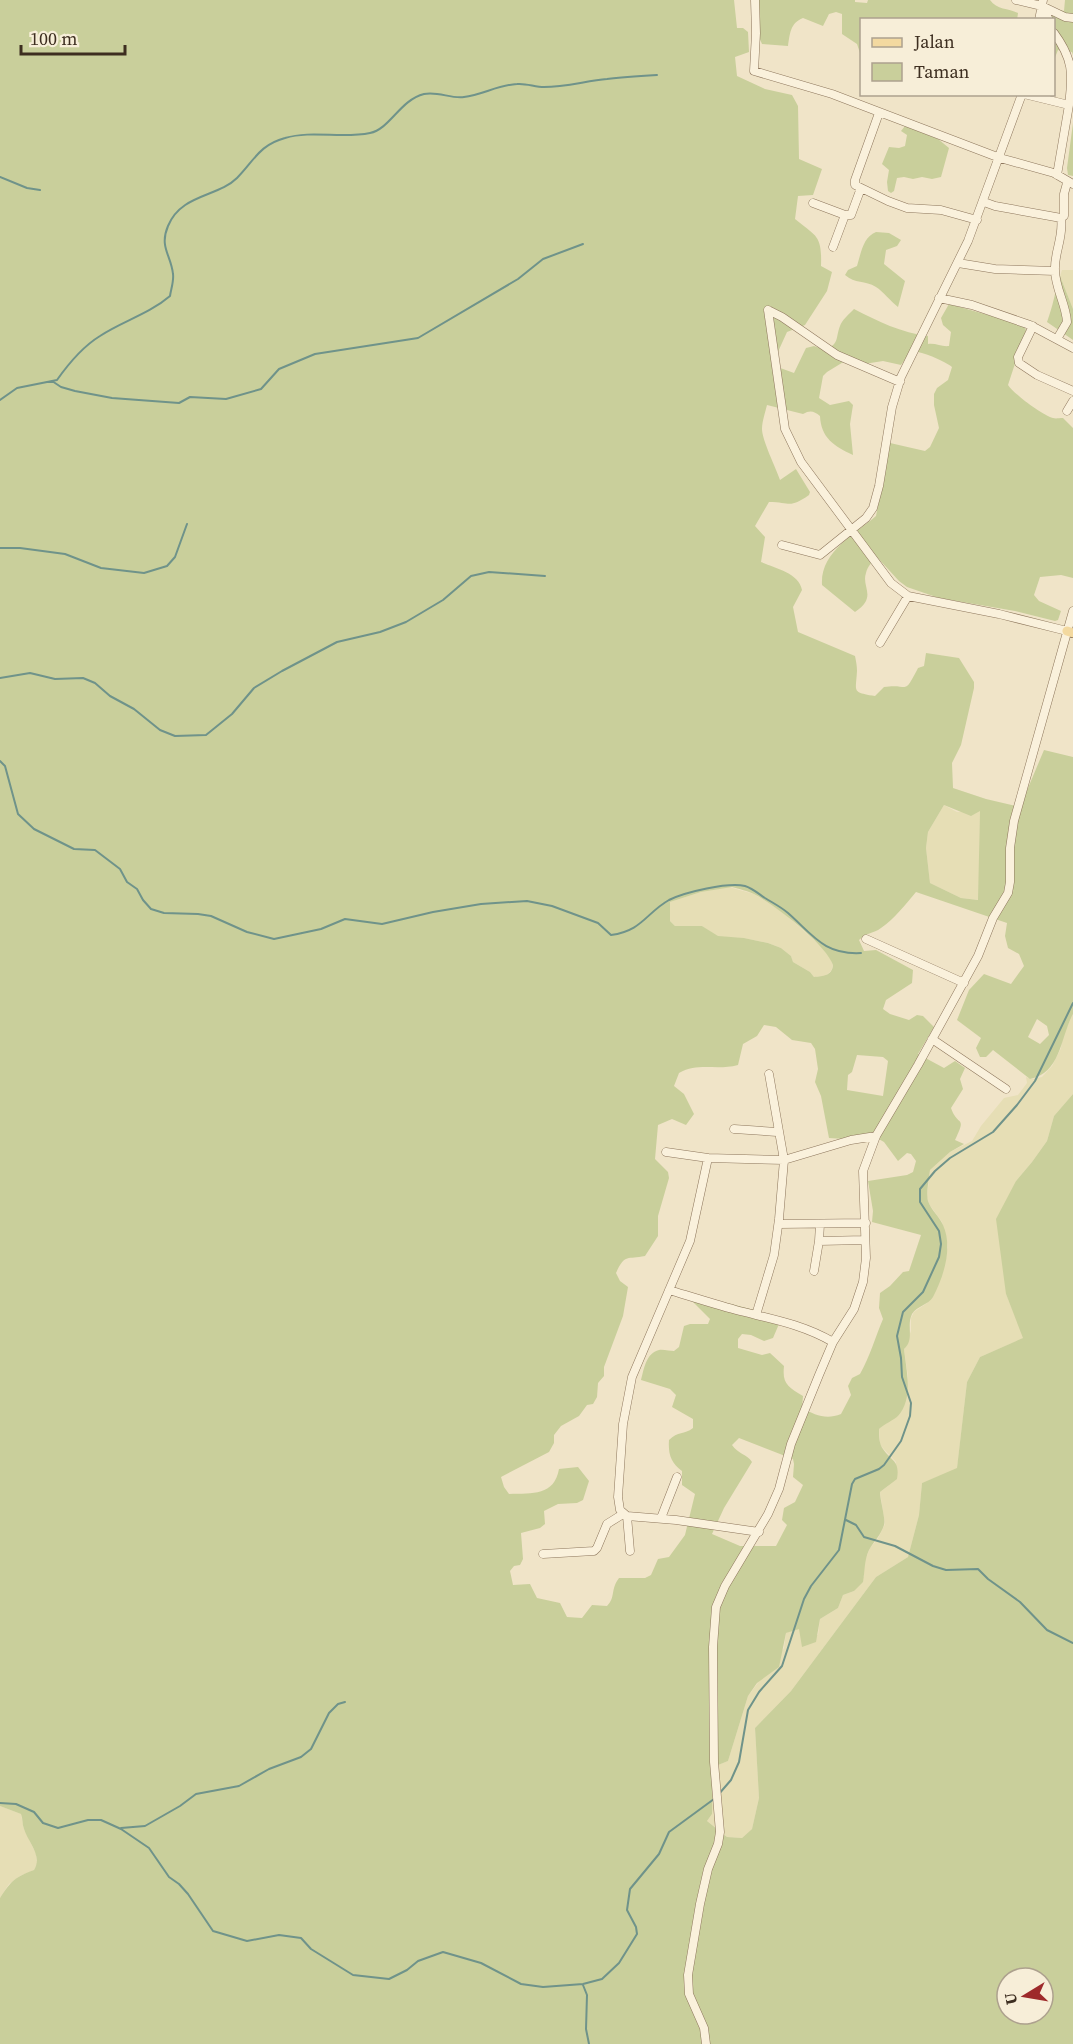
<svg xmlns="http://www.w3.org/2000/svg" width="1073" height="2044" font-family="'Source Serif 4',serif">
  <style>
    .farmland { fill: #e6deb5 }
    .green { fill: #c9cf9b; fill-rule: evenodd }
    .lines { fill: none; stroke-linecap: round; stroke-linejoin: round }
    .stream { stroke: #6f938a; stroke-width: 2 }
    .minor-casing { stroke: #8d765c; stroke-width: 9 }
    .major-casing { stroke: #5b4430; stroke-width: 10 }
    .minor { stroke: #faf1dc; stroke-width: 8 }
    .major { stroke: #f3d9a0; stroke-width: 9 }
  </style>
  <rect width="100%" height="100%" fill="#f0e4c8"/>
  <path class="farmland" d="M1062 270H1073V309L1060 276Z
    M944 805 957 812 980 810 979 900 961 898 930 883 926 848 928 832Z
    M729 887 754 894 778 909 795 923 827 952 833 965 831 971 825 976 814 977 810 972 793 962 791 956 781 948 768 943 744 938 718 937 702 926H675L670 921V902L701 892Z
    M1073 1014V1094L1054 1116 1047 1141 1032 1162 1016 1181 1006 1294 1024 1338 980 1357 967 1382 957 1469 922 1483 919 1515 908 1557 876 1577 791 1691 755 1728 759 1798 752 1829 742 1838 727 1837 707 1821 712 1814V1767L728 1761 748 1696 784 1648 786 1633 797 1628 818 1635 820 1619 838 1608 843 1595 854 1591 864 1576V1563L870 1548 877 1540 885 1524 880 1492 888 1486 896 1462 880 1445 879 1429 886 1422 898 1416 904 1402 908 1376 904 1349 911 1331V1318L914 1312 927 1303 948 1247 942 1222 929 1204 927 1197 930 1170 950 1152 972 1141 981 1126 1004 1098 1018 1095 1027 1083 1026 1077 1031 1079 1042 1077 1052 1066 1061 1048 1063 1035Z
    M0 1806 21 1814 24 1829 36 1854 37 1864 34 1870 20 1876 9 1884 0 1898Z"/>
  <path class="green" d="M0 0H734L737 28H743L748 32 749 52 735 57 737 76 765 89 792 95 798 106 799 159 822 169 813 195 798 196 795 219C817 237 822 235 821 266L832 272 827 291 805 325 787 332 772 365 794 373 806 348 814 346 825 350C840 343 835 339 840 326 842 320 849 314 854 309 877 321 902 333 928 336V344C936 343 942 347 949 346L951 332 943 325 941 318 949 304 1023 325 1026 330 1008 385C1014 394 1042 415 1053 418 1056 419 1059 418 1063 418L1073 428V578L1061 575 1040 577 1034 595 1039 601 1061 611 1058 620 1055 621 1015 611 939 598 907 587 899 581 876 556C873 561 867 567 866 573 861 587 878 597 855 612L822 585C820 552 854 535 876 516L890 443 925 451 930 447 939 428 934 405V394L937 388 948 380 952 367C947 362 921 351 916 352 908 353 905 360 901 365L883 361 864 364 845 361 827 372 823 376 819 398 830 405 849 401 853 405 850 424 853 455C834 446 821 438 820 416 814 411 810 410 803 414L767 405C765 413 762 422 762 429 762 440 776 468 780 480L796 469 810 492 809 495C789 509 791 502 769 502L755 526 765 537 761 562C775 568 799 573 802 590L793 607 798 632 855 656C856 661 857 666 857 671 856 692 851 692 875 696L884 687C910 683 903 697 918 668L924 666 926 653 959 658 974 682V688L961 745 952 763 953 788 986 799 1020 807 1044 750 1073 757V1014C1060 1038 1061 1073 1030 1079L993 1050 986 1057H980L976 1048 981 1038 957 1020 969 990 984 974 1011 984 1024 966 1019 954 1008 948 1005 936 1007 923 916 892C904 906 895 918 881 928 873 934 867 932 859 940L864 951 876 950 913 970 912 983 886 1000 883 1009 890 1014 909 1020 917 1015 923 1016 934 1027 918 1054 944 1068 955 1061 965 1068 960 1079 963 1089 951 1108C958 1128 967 1114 955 1140L964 1144 950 1152 930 1170C929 1178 926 1194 928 1201 931 1210 939 1216 943 1225 953 1247 944 1276 933 1297 928 1305 917 1306 912 1314 906 1326 915 1339 904 1349 906 1369 914 1398 898 1416 894 1420 884 1424 879 1429 879 1436 879 1444 883 1449 892 1462 900 1460 897 1479L880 1492C880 1500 886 1520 884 1525 881 1535 874 1541 869 1550 864 1561 865 1571 863 1582L854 1591 843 1595 838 1608 820 1619 816 1642 802 1647 799 1629 786 1633 779 1667 757 1683 748 1696 728 1761 713 1767 712 1814 707 1821 727 1837 742 1838 752 1829 759 1798 755 1728 791 1691 876 1577 908 1557 919 1515 922 1483 957 1468 967 1382 980 1357 1023 1338 1006 1294 996 1219 1016 1181 1032 1162 1047 1141 1054 1116 1073 1094V2044H0V1898C11 1881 15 1877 34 1870 43 1856 28 1842 24 1829 22 1824 23 1819 21 1814L0 1806ZM944 805 971 816 980 811 978 900 961 898 930 883 926 848 928 832ZM732 887C739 889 748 891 754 894 775 905 826 944 833 965 832 976 823 976 814 977L810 972 793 962 791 956 781 948 768 943 744 938 718 936 702 926H675L670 921V902L701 892ZM1037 1019 1047 1026 1049 1035 1040 1044 1028 1037ZM764 1025 776 1027 792 1040 811 1043 815 1049 818 1069 815 1082 821 1096 829 1138 844 1139 868 1133 884 1142 898 1161 907 1153 911 1154 916 1161 913 1172 907 1175 868 1181 873 1211 872 1222 921 1235 909 1271 903 1272 890 1286 880 1293 879 1308 883 1319C875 1338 870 1356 860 1374L852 1378 848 1386 851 1395 841 1414C826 1420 815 1415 802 1408L803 1396C788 1387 782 1384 784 1366L770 1353 762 1355 738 1348V1339L742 1334 751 1335 764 1341 773 1338 779 1324 770 1314 696 1295 693 1302 710 1319 708 1324H690L684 1326 679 1347 674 1351C670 1351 663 1349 659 1350 646 1353 644 1369 641 1380L670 1389 676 1395 672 1407 693 1419V1428C684 1435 678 1431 669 1440 668 1454 671 1463 682 1471V1485L695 1494 685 1535 669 1557 658 1559 651 1575 645 1578H619C610 1590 616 1597 607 1606L592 1605 582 1618 567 1617 560 1603 537 1598 530 1584 513 1585 510 1571 514 1566 520 1565 523 1559 521 1533 540 1528 545 1524 544 1511 558 1504 577 1503 583 1500 589 1481 578 1467 559 1469C554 1496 533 1493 509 1494L504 1487 501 1477 549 1452 554 1443V1435L561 1426 579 1416 587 1405 593 1404 597 1397 598 1383 604 1376V1367L623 1316 628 1287 620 1281 616 1273C625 1253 627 1260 645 1256L658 1236V1216L669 1178 668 1172 655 1159 658 1125 672 1119 686 1125 694 1114 684 1094 674 1086 679 1073C699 1062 716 1071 738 1065L743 1044 757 1036ZM857 1055 883 1057 888 1061 883 1096 847 1090 848 1075 852 1072ZM739 1438 793 1459 794 1464 793 1477 803 1485 795 1502 784 1508 782 1520 787 1525 776 1546H740L712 1534 724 1508 752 1462C747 1454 738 1454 732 1445ZM1007 1978H1043V2014H1007Z
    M759 0H855V2L867 3 868 0H990C997 10 1008 8 1018 13L1017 20H862L861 56 857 44 842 34V14L836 12 829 14 823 26 803 18C790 23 790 34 788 46L762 44 759 37Z
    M1065 0H1073V55L1072 52 1058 50 1054 60V20H1048L1051 8 1064 11Z
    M1073 123V176L1068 175 1067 168Z
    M905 126 938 139 949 148 941 177 932 179 922 177 913 179 904 177 897 178 894 191 891 193 888 191 887 182 889 170 882 164 889 147 899 148 905 146 907 135 901 131Z
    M876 232 889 233 901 240 897 246 886 250 884 264 905 281 898 307C890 301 884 292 876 287 865 280 855 284 845 275L848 270 857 266C861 253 863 237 876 232Z
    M1060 276 1073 309V340L1047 322C1053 306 1055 292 1060 276Z"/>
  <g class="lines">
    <path class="stream" d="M0 177 27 188 40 190
      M52 381 61 387 75 391 112 398 179 403 190 397 226 399 261 389 279 369 315 354 418 338 518 279 543 259 583 244
      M0 400 17 388 57 380C69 363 82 347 100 336 123 321 149 314 170 296 171 289 174 281 173 274 171 255 159 247 168 226 181 194 218 197 237 178 254 161 259 145 285 138 312 130 342 139 370 133 390 129 400 100 424 94 438 91 451 99 464 97 482 95 498 85 517 84 526 83 535 87 544 87 565 87 586 81 607 79 623 77 640 76 657 75
      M0 548H20L65 554 101 568 144 573 167 566 175 557 187 524
      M0 678 30 673 55 679 83 678 95 683 110 696 134 709 160 730 175 736 206 735 232 714 254 688 282 671 337 642 380 632 406 622 443 600 471 576 489 572 545 576
      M0 761 5 766 18 814 34 829 74 849 95 850 120 869 127 882 137 889 143 900 151 909 164 913 198 914 211 916 247 932 274 939 321 929 345 919 382 924 433 912 481 904 527 901 552 906 598 923 611 935C642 931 646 913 669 900 685 892 728 882 745 886 752 888 759 894 765 898 773 903 781 907 788 913 813 935 824 955 861 953
      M846 1520 856 1525 864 1537 895 1546 933 1566 946 1570 978 1569 988 1579 1020 1602 1047 1630 1073 1643
      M718 1795 731 1780 739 1762 748 1710 759 1692 782 1666 804 1599 811 1586 839 1550 852 1484 855 1479 879 1469 884 1465 901 1441 910 1416 911 1403 902 1377 901 1358 897 1336 903 1312 923 1292 939 1257 941 1244 939 1231 920 1202V1189L935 1171 950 1158 993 1132 1017 1105 1035 1081 1073 1003
      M0 1803 16 1804 34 1812 43 1823 58 1828 88 1820H101L121 1829 149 1848 169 1877 179 1884 188 1894 213 1931 247 1941 279 1935 301 1938 311 1949 353 1975 389 1979 407 1970 418 1961 443 1952 481 1963 521 1984 543 1987 583 1984 602 1979 619 1963 637 1934 636 1927 627 1910 630 1889 659 1854 669 1832 714 1799
      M121 1828 145 1826 180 1806 196 1794 239 1786 269 1769 301 1757 311 1749 329 1713 338 1704 345 1702
      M583 1985 587 1995 586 2029 589 2044"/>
    <defs>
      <path id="minor" d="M755 0 756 33 754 71 832 94 1000 158 1054 173 1073 184
        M1016 0 1042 6 1065 17 1073 18
        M1042 6 1049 20
        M1039 20 1043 0
        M1054 33C1073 59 1073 73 1069 105
        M1024 94 1069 105 1057 175
        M879 113 855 180V185L888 201 907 208 941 210 977 220
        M984 202 995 206 1061 218C1064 236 1054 253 1055 270 1055 288 1066 304 1067 322L1057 339
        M813 203 845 215H851L861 188
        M1061 218 1064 216V194L1067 183
        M833 247 845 215
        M958 263 995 269 1055 271
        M939 298 972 305 1030 325 1073 348
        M768 310 785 429 801 462 891 583 908 596 999 614 1067 631
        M768 310 782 317 837 355 900 382
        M1033 326 1018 357 1019 363 1037 375 1073 391
        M1067 411 1073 401
        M782 545 820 555 866 518 873 508 879 486 892 407 901 377 968 241 1022 94
        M880 643 908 596
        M866 939 964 983
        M932 1039 1006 1089
        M734 1129 777 1132
        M666 1152 708 1158
        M779 1224 866 1223
        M819 1241 865 1240
        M814 1271 819 1241 820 1224
        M669 1290C692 1297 714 1304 736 1310 771 1319 802 1324 833 1342
        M756 1315 774 1255 779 1219 784 1160 769 1074
        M627 1516 630 1551
        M661 1518 677 1477
        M759 1532 676 1520 627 1516 620 1510 618 1497 623 1424 628 1398 632 1377 690 1241 708 1158 784 1160 851 1140 876 1136
        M543 1554 594 1551 597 1548 607 1524 623 1514
        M706 2044 704 2028 689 1994 688 1975 700 1904 708 1869 718 1844 720 1832 714 1762 713 1647 716 1607 725 1586 768 1514 779 1489 791 1444 819 1375 833 1342 854 1309 863 1282 866 1258 863 1171 876 1136 918 1065 978 956 993 918 1008 893 1010 882V848L1014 821 1073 611"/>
      <path id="major" d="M1067 631 1073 633"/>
    </defs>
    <use href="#minor" class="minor-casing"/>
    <use href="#major" class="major-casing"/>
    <use href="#minor" class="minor"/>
    <use href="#major" class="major"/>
  </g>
  <rect x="860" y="18" width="195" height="78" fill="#f7eed8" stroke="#ada18e" stroke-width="1.5"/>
  <rect x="872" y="38" width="30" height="9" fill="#f3d9a0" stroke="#ada18e" stroke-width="1.5"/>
  <text x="914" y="48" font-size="18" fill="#3d2e20">Jalan</text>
  <rect x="872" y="63" width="30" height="18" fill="#c9cf9b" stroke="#ada18e" stroke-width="1.5"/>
  <text x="914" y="78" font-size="18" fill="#3d2e20">Taman</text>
  <g transform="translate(1025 1996) rotate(259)"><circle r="28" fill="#f7eed8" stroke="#ada18e" stroke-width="1.5"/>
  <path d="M0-4.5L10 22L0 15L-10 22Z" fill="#9e2a2b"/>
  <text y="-9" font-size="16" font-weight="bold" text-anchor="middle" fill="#3d2e20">U</text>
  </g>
  <path d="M21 45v9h104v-9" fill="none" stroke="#3d2e20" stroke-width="3"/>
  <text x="30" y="45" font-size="18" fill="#3d2e20" stroke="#f7eed8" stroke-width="4.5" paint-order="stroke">100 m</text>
</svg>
